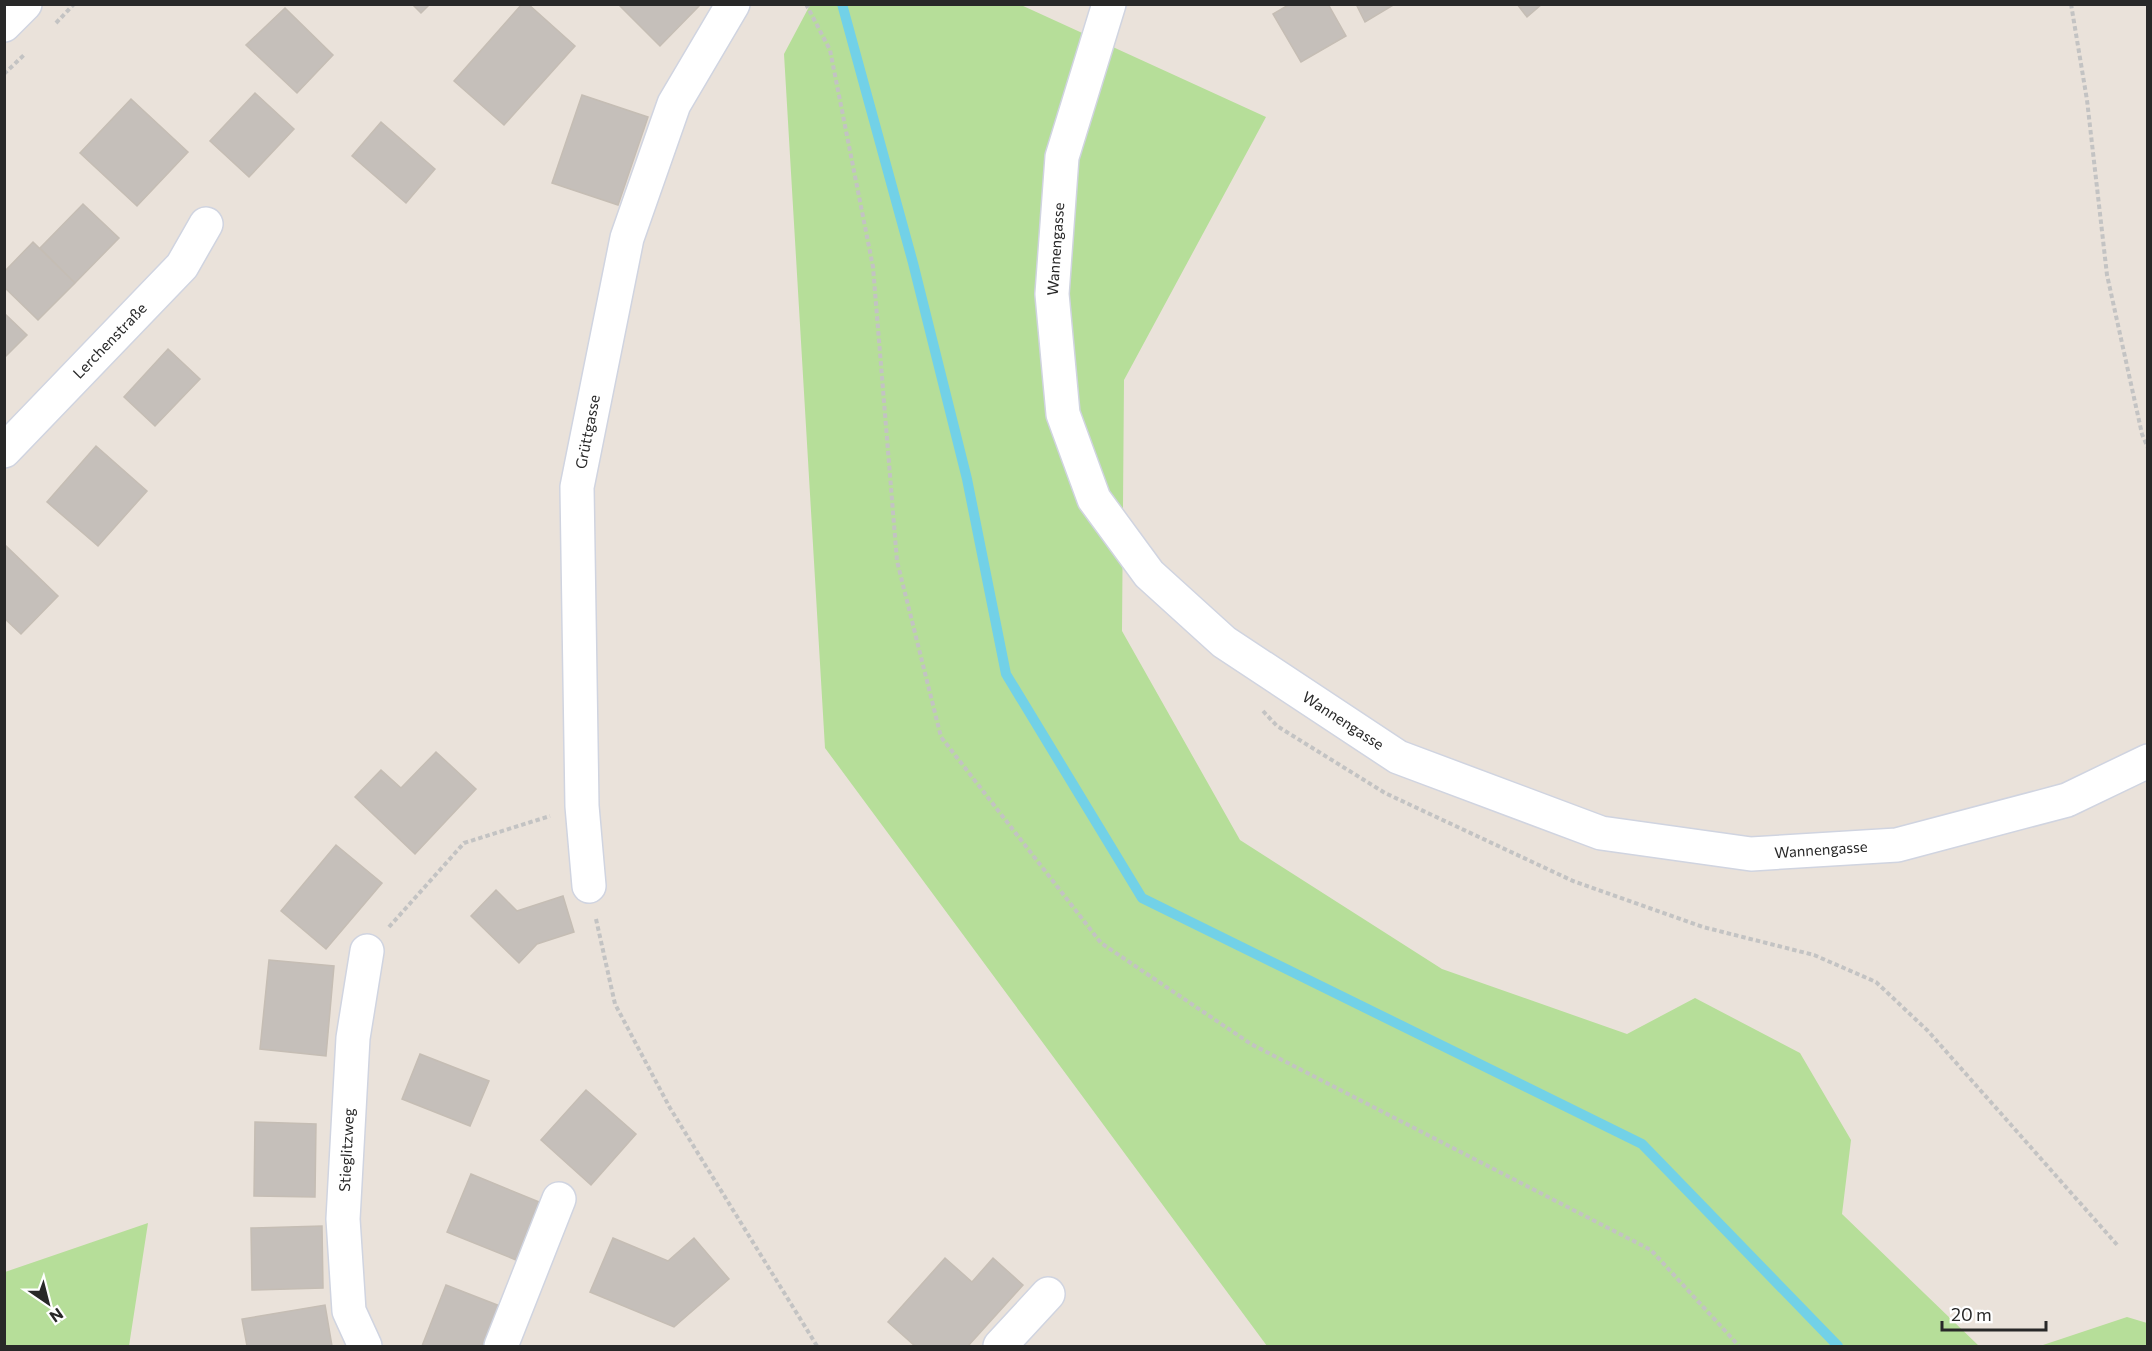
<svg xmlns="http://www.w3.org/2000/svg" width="2152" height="1351" font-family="Commissioner,sans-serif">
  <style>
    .green { fill: #b6de99 }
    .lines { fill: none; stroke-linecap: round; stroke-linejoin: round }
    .stream { stroke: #72d1e7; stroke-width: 10 }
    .building { fill: #c5bfba; stroke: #c5bdb4; stroke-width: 1.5 }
    .minor-casing { stroke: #d0d4e0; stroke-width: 36 }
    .path { stroke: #c3c3c3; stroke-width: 4; stroke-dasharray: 4.5 3; stroke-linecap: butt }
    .minor { stroke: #fff; stroke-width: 33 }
    .labels { text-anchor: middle; stroke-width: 4.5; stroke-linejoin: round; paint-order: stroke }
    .street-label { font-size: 15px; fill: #282828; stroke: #fff }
  </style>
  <rect width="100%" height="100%" fill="#eae2da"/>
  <path class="green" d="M810 5H1021L1266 117 1124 380 1122 631 1240 840 1442 969 1627 1034 1695 998 1800 1053 1851 1140 1842 1214 1979 1346H1267L825 748 784 54Z
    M148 1223 129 1346H5V1272Z
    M2127 1317 2147 1323V1346H2040Z"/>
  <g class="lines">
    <path class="stream" d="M842 4 913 263 967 479 1006 674 1142 898 1642 1144 1838 1346"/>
  </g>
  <path class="building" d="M412 4H430L421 13Z
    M522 4H528L575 46 504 125 454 81Z
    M618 4H701L660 46Z
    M1290 4H1328L1346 36 1301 62 1273 14Z
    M1356 4H1395L1365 22Z
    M1517 4H1542L1527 17Z
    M285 8 333 55 297 93 246 45Z
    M255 93 294 129 249 177 210 141Z
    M582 95 648 117 618 205 552 183Z
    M131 99 188 152 137 206 80 153Z
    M381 122 435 169 406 203 352 156Z
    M83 204 119 238 75 283 40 248Z
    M33 242 75 283 38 320 4 287V272Z
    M4 313 27 335 4 358Z
    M168 349 200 379 155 426 124 397Z
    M96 446 147 491 98 546 47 502Z
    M4 544 58 596 21 634 4 618Z
    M436 752 476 789 415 854 355 797 381 770 401 788Z
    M336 845 382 883 326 949 281 911Z
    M496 890 517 911 563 896 574 932 537 944 519 963 471 916Z
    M269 960 334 966 326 1056 260 1049Z
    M420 1054 489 1081 470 1126 402 1099Z
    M586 1090 636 1134 591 1185 541 1140Z
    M255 1122 316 1124 315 1197 254 1196Z
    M471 1174 539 1202 516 1260 447 1232Z
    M322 1226 323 1288 252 1290 251 1228Z
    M613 1238 668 1261 694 1238 729 1279 674 1327 590 1292Z
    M945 1258 972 1282 993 1258 1023 1285 968 1346H915L888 1322Z
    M446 1285 505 1308 490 1346H422Z
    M325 1305 332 1346H247L242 1319Z"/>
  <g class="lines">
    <defs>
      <path id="minor" d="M1109 4 1062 157 1052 294 1063 414 1094 499 1149 574 1224 642 1398 757 1601 833 1751 854 1897 845 2067 800 2148 761
        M4 25 25 4
        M4 451 182 266 206 224
        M589 886 582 806 577 487 627 238 674 104 733 4
        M365 1346 349 1311 343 1219 353 1038 367 951
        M501 1346 559 1199
        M1000 1346 1048 1294"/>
    </defs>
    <use href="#minor" class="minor-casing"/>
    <path class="path" d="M806 4 830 50 873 267 897 561 941 737 1101 943 1251 1044 1651 1250 1739 1346
      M2071 4 2087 100 2107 275 2142 434 2148 448
      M56 23 74 4
      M4 74 25 54
      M1263 711 1277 726 1385 793 1573 881 1703 927 1814 955 1876 982 1928 1031 2119 1247
      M596 919 615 1004 670 1108 817 1346
      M389 927 464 843 550 816"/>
    <use href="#minor" class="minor"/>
  </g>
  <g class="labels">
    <g class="street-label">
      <text transform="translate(1056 249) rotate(-86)" y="5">Wannengasse</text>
      <text transform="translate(110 341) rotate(-46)" y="5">Lerchenstraße</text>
      <text transform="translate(588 432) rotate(-79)" y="5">Grüttgasse</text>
      <text transform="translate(1343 721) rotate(33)" y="5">Wannengasse</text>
      <text transform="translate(1821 850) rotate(-4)" y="5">Wannengasse</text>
      <text transform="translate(347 1150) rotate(-87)" y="5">Stieglitzweg</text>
    </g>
  </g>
  <rect width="2152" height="1351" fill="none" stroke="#282828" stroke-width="12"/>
  <g transform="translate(48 1303) rotate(145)" stroke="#ffffff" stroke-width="4.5" paint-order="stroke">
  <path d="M0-4.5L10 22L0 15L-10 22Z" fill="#282828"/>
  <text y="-9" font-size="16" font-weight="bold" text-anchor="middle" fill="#282828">N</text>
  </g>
  <path d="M1942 1321v9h104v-9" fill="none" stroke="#282828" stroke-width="3"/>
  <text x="1951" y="1321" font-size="18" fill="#282828" stroke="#ffffff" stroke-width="4.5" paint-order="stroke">20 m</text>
</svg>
